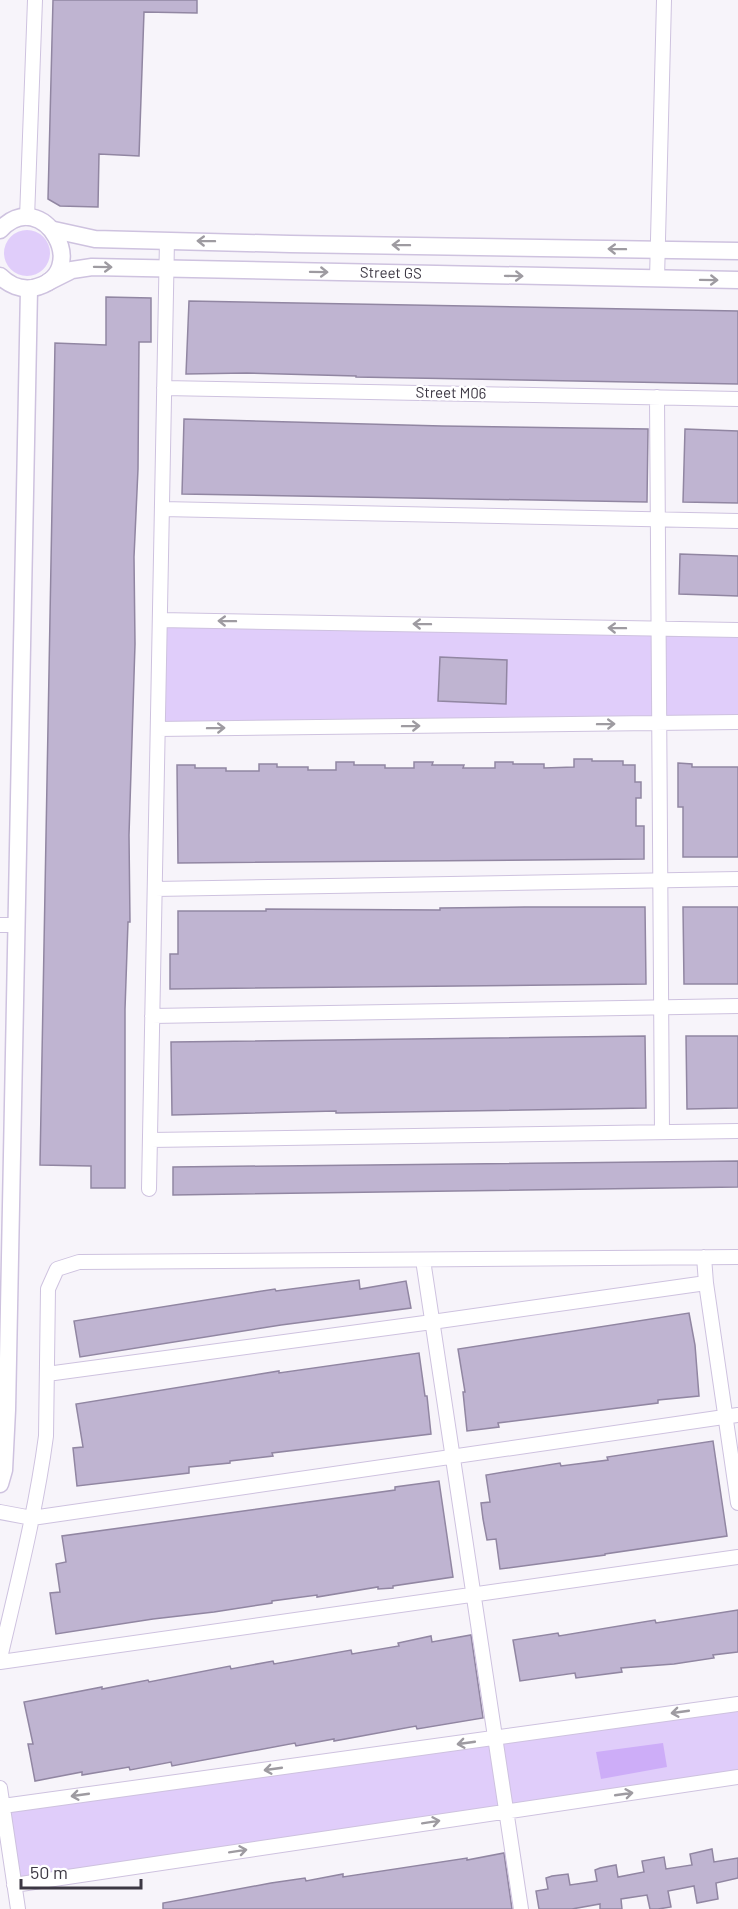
<svg xmlns="http://www.w3.org/2000/svg" width="738" height="1909" font-family="Barlow,sans-serif">
  <style>
    .green { fill: #e0cdfa }
    .water { fill: #cdadf8 }
    .building { fill: #bfb4d1; stroke: #9186a2; stroke-width: 1.5 }
    .lines { fill: none; stroke-linecap: round; stroke-linejoin: round }
    .minor-casing { stroke: #cec2df; stroke-width: 16 }
    .tertiary-casing { stroke: #cec2df; stroke-width: 19 }
    .minor { stroke: #fff; stroke-width: 14 }
    .tertiary { stroke: #fff; stroke-width: 16 }
    .oneway { stroke: #9e9ba1 }
    .labels { text-anchor: middle; stroke-width: 5; stroke-linejoin: round; paint-order: stroke }
    .street-label { font-size: 15px; fill: #3c3743; stroke: #fff }
  </style>
  <rect width="100%" height="100%" fill="#f7f4fa"/>
  <path class="green" d="M4 253a23 23 0 1 1 46 0a23 23 0 1 1-46 0Z
    M160 620 738 630V722L158 729Z
    M738 1704V1777L14 1885 3 1806Z"/>
  <path class="water" d="M663 1743 667 1767 601 1779 596 1752Z"/>
  <path class="building" d="M53 0H197V13L144 12 139 156 99 154 98 207 60 206 48 199Z
    M106 297 151 298V342H139L138 469 134 557 135 644 129 835 130 922H128L125 1009V1188H91V1166L40 1165 55 343 106 345Z
    M189 301 738 311V384L356 377V376L247 373 186 374Z
    M184 419 442 426 648 429 647 502 182 494Z
    M685 429 738 431V503L683 502Z
    M680 554 738 556V596L679 594Z
    M440 657 507 660 506 704 438 701Z
    M574 759H592V761H623V765H635V782H641V798H636V826H644V859L178 863 177 765H195V768H226V771H259V764H277V767H308V770H336V762H354V765H385V768H414V762H433L432 765H464L463 768H495V762H513V764H544V768L574 767Z
    M678 763 692 764V767H738V857H683V807H678Z
    M525 907H645L646 984 170 989V954H178V911H266V909L440 910V908Z
    M683 907H738V984H684Z
    M645 1036 646 1108 336 1113V1111L172 1115 171 1042Z
    M686 1036H738V1108L687 1109Z
    M738 1161V1187L173 1195V1167Z
    M359 1280 360 1289 406 1281 411 1308 281 1325 80 1357 74 1321 275 1289 276 1291Z
    M689 1313 695 1345 699 1396 658 1400V1403L498 1423 499 1427 467 1431 463 1392H465L458 1349Z
    M419 1353 425 1396H427L431 1434 272 1453 273 1456 230 1461V1463L189 1467V1473L77 1486 73 1448 83 1447 76 1404 279 1371V1373Z
    M713 1441 727 1536 605 1554V1555L500 1569 496 1539 487 1540 483 1519 481 1503 490 1502 486 1475 560 1463 561 1466 608 1460 607 1457Z
    M439 1481 453 1577 393 1586V1588L378 1589V1587L317 1597V1595L272 1601V1603L214 1612 153 1619 56 1634 50 1593 60 1592 56 1564 66 1562 62 1536 395 1490V1487Z
    M738 1610V1652L713 1655 714 1658 674 1664 621 1668 622 1672 576 1678 575 1673 520 1681 513 1640 558 1633 559 1636 655 1620 656 1623Z
    M471 1635 483 1718 417 1729 416 1726 334 1741V1739L296 1746 295 1743 172 1766 171 1762 130 1770 129 1767 82 1775V1772L35 1781 28 1744H33L24 1702 102 1687V1689L148 1680 149 1682 230 1666 231 1669 273 1661 274 1664 351 1650 352 1654 399 1646 398 1643 431 1636 432 1642Z
    M712 1849 714 1862 738 1858V1878L716 1883 718 1899 697 1903 694 1886 668 1891 671 1907 658 1909H650L647 1895 621 1899 622 1909H600V1904L572 1909H539L536 1891 548 1889 546 1878 552 1876 568 1874 570 1885 597 1881 595 1870 600 1868 616 1865 618 1877 644 1872 642 1861 664 1857 666 1869 692 1865 690 1854Z
    M504 1853 512 1909H163V1903L271 1883 305 1878 306 1881 343 1874V1877L467 1858V1860Z"/>
  <g class="lines">
    <defs>
      <path id="minor" d="M27 218 35 0
        M657 279 664 0
        M164 388 738 399
        M657 397 662 1132
        M162 509 738 521
        M160 620 738 630
        M158 729 738 722
        M155 889 738 879
        M0 925H17
        M152 1016 738 1006
        M150 1140 738 1131
        M149 1189 167 240
        M423 1260 521 1909
        M706 1283 738 1503
        M47 1374 432 1322 706 1283 704 1257
        M0 1512 32 1518 738 1415
        M0 1658C17 1585 36 1511 46 1436L48 1289 57 1269 79 1262 738 1257
        M0 1662 738 1557
        M0 1788 18 1909
        M3 1806 738 1704
        M14 1885 738 1777"/>
      <g id="tertiary">
        <path d="M0 230C43 183 95 275 33 288 21 290 9 285 0 276"/>
        <path d="M54 230 95 239 290 244 738 251"/>
        <path id="s1" d="M48 282 72 270 92 267 738 280"/>
        <path d="M0 1484 4 1470 7 1410 29 289"/>
      </g>
    </defs>
    <use href="#minor" class="minor-casing"/>
    <use href="#tertiary" class="tertiary-casing"/>
    <use href="#minor" class="minor"/>
    <use href="#tertiary" class="tertiary"/>
  </g>
  <defs><path id="oneway-shaft" d="M-6 0H5M1.5-3L5.5 0L1.5 3" fill="none" stroke-width="1.6" stroke-linecap="round" stroke-linejoin="round" transform="scale(1.5)"/></defs>
  <g class="oneway">
    <use href="#oneway-shaft" transform="translate(206 241) rotate(-179)"/>
    <use href="#oneway-shaft" transform="translate(401 245) rotate(-179)"/>
    <use href="#oneway-shaft" transform="translate(617 249) rotate(-179)"/>
    <use href="#oneway-shaft" transform="translate(103 267) rotate(1)"/>
    <use href="#oneway-shaft" transform="translate(319 272) rotate(1)"/>
    <use href="#oneway-shaft" transform="translate(514 276) rotate(1)"/>
    <use href="#oneway-shaft" transform="translate(709 280) rotate(1)"/>
    <use href="#oneway-shaft" transform="translate(227 621) rotate(-179)"/>
    <use href="#oneway-shaft" transform="translate(422 624) rotate(-179)"/>
    <use href="#oneway-shaft" transform="translate(617 628) rotate(-179)"/>
    <use href="#oneway-shaft" transform="translate(606 724) rotate(-1)"/>
    <use href="#oneway-shaft" transform="translate(411 726) rotate(-1)"/>
    <use href="#oneway-shaft" transform="translate(216 728) rotate(-1)"/>
    <use href="#oneway-shaft" transform="translate(680 1712) rotate(172)"/>
    <use href="#oneway-shaft" transform="translate(466 1743) rotate(172)"/>
    <use href="#oneway-shaft" transform="translate(273 1769) rotate(172)"/>
    <use href="#oneway-shaft" transform="translate(624 1794) rotate(-8)"/>
    <use href="#oneway-shaft" transform="translate(80 1795) rotate(172)"/>
    <use href="#oneway-shaft" transform="translate(431 1822) rotate(-9)"/>
    <use href="#oneway-shaft" transform="translate(238 1851) rotate(-9)"/>
  </g>
  <g class="labels">
    <g class="street-label">
      <text dy="5" stroke="none"><textPath href="#s1" startOffset="346">Street GS</textPath></text>
      <text transform="translate(451 393) rotate(1)" y="5">Street M06</text>
    </g>
  </g>
  <path d="M21 1879v9h120v-9" fill="none" stroke="#3c3743" stroke-width="3"/>
  <text x="30" y="1879" font-size="18" fill="#3c3743" stroke="#ffffff" stroke-width="4.5" paint-order="stroke">50 m</text>
</svg>
